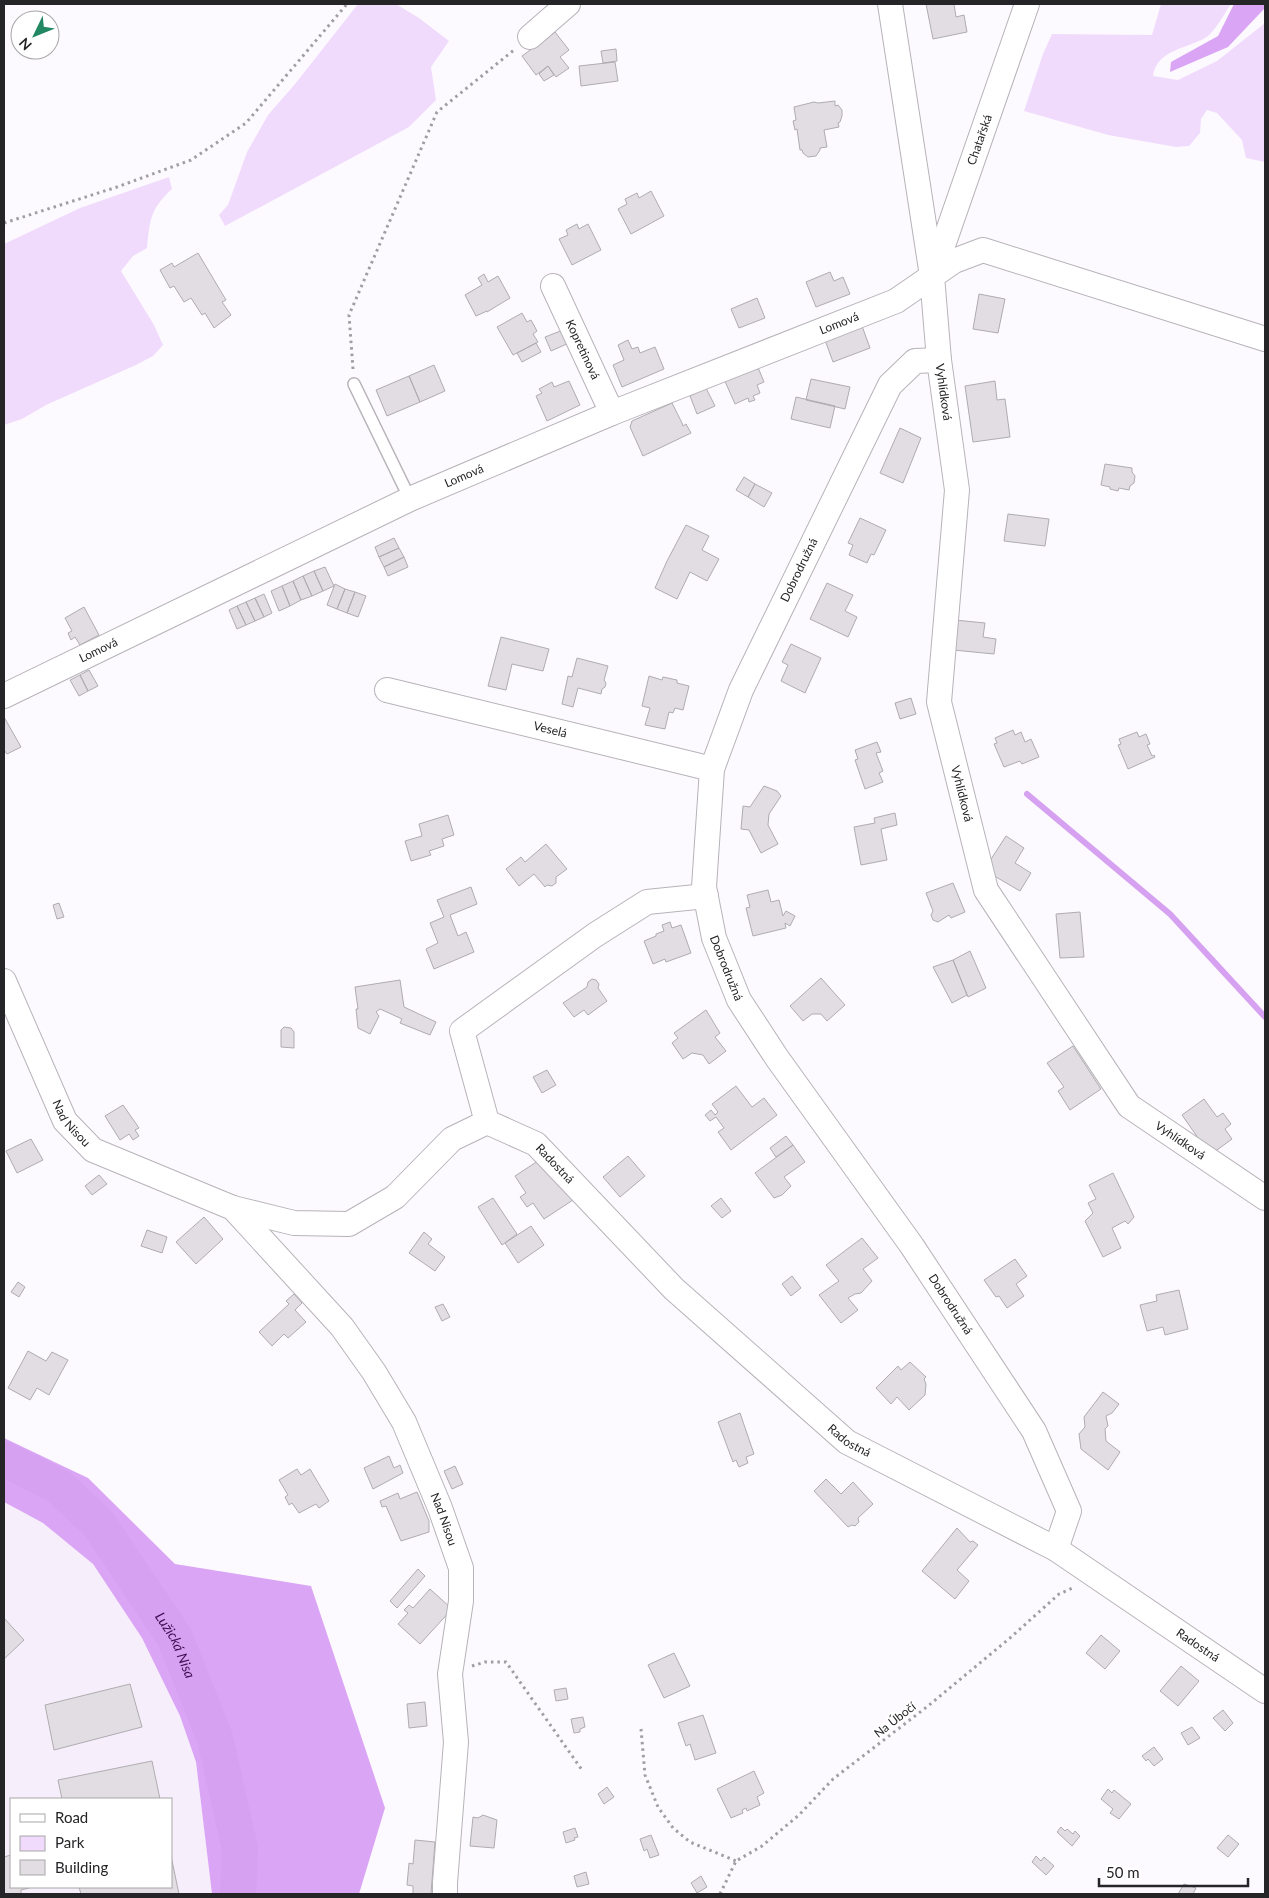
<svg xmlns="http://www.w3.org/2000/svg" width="1269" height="1898" font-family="Lato,sans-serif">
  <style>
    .built { fill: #f7eefb; fill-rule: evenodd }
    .green { fill: #f1dbfd }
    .forest { fill: #daa5f5 }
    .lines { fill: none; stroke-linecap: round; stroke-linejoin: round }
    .stream { stroke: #d5a1f0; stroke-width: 6 }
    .river { stroke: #d5a1f0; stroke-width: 36 }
    .building { fill: #e1dde3; stroke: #afacb1 }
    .service-casing { stroke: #b7b3b9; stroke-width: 14 }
    .minor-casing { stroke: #b7b3b9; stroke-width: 26 }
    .path { stroke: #a09ea2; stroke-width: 3; stroke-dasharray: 2.5 4; stroke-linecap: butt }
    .service { stroke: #fff; stroke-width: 11 }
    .minor { stroke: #fff; stroke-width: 24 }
    .labels { text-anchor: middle; stroke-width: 4; stroke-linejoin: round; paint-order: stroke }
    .street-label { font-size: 12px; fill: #252426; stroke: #fff }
    .water-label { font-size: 14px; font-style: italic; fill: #400d54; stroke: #fff }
  </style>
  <rect width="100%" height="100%" fill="#fdfaff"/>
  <path class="built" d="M4 1502 43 1523 93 1564 142 1638 180 1716 196 1762 212 1894H4ZM11 1799H171V1887H11Z"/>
  <path class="green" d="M358 4H396L419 18 449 41 431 67 436 100 409 127 225 226 219 215 228 205 247 152 268 115 295 84Z
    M1161 4H1231C1224 14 1217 28 1208 36 1190 49 1157 48 1153 76L1178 80 1217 61 1265 23V162L1246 158 1242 140 1217 113 1207 110 1201 119 1200 133 1189 146 1176 147 1108 135 1024 111 1043 54 1052 34 1152 35Z
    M169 177 172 189C150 209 150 220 147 248L133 256 121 271 154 325 163 345 153 356 136 365 46 405 22 419 4 425V244L80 208Z"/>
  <path class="forest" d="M1234 4H1265V8L1228 47 1170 72 1171 62 1218 36Z
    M4 1438 88 1478 175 1564 311 1586 385 1808 359 1894H212L196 1762 180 1716 142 1638 93 1564 43 1523 4 1502Z"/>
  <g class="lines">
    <path class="stream" d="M1027 794 1170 914 1265 1017"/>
    <path class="river" id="s1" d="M4 1459 58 1486 98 1523 175 1638 215 1738 240 1849 238 1894"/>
  </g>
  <path class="building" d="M926 4H954L956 17 964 15 967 32 933 39Z
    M555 32 569 50 560 57 569 68 556 77 548 66 536 75 522 56Z
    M616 49 617 61 603 63 601 51Z
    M615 62 618 81 581 86 579 66Z
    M548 66 554 75 544 81 539 74Z
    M835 101V106L838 105 842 110V116L840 122 838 123 839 127 824 130 827 147 820 148V150L816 156 808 157 803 153 802 150H800L797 129 795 130 793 121 796 120 794 107 814 102 818 103Z
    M651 191 664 216 631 234 618 209 627 204 625 199 637 193 639 198Z
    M577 224 579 229 588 224 601 250 572 265 559 239 568 235 566 230Z
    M198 253 226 300 222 302 231 315 214 328 205 313 202 315 191 298 184 302 174 286 170 288 160 270 172 263 174 267Z
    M830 272 834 281 843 277 850 294 816 307 806 282Z
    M484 274 488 282 498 276 510 298 487 312V311L476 316 465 295 482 285 478 278Z
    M979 294 1005 299 998 333 973 329Z
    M757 298 765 318 739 328 731 309Z
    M522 313 527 322 531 320 537 331 533 334 538 342 513 355 497 327Z
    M862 326 870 348 833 362 825 340Z
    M563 330 569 343 551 351 545 337Z
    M628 340 632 349 638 347 640 353 655 347 664 369 622 387 613 365 624 360 618 345Z
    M536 343 541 352 522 362 517 353Z
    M434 365 445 391 420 402 409 376Z
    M757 365 764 382 757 385 760 393 753 396 755 400 749 402 748 398 735 404 724 379Z
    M409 376 420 402 387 416 376 390Z
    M811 379 850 387 845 409 806 400Z
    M569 381 580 405 547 421 536 396 542 393 539 389 552 382 554 387Z
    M995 381 997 400 1005 399 1010 437 973 442 965 386Z
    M706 388 715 406 697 414 690 396Z
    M796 397 835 406 830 428 791 419Z
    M672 403 682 423 683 426 686 424 691 433 643 456 630 427 632 421Z
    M900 428 921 438 903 483 880 473Z
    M1105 464 1132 468V472L1135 476 1134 483 1130 486 1129 490 1119 488 1118 491 1110 489V487L1101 485Z
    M744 477 755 484 748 497 736 490Z
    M755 484 772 493 764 507 748 497Z
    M1008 514 1049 519 1045 546 1004 541Z
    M860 518 886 530 874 555 871 554 867 563 849 555 853 545 848 543Z
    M686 525 709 536 702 550 719 559 707 581 690 572 677 599 655 588 667 561Z
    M394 538 399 548 379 557 375 547Z
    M399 548 404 557 384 567 379 557Z
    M404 557 408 567 388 576 384 567Z
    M325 567 334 586 323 591 314 571Z
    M314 571 323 591 312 596 303 576Z
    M303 576 312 596 301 600 293 581Z
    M293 581 301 600 290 606 282 586Z
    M827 583 853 595 845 611 857 617 848 637 810 619Z
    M335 584 345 589 337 609 327 605Z
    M282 586 290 606 279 611 271 591Z
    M345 589 355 592 347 613 337 609Z
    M355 592 366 596 358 617 347 613Z
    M264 594 272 613 264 617 255 598Z
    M255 598 264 617 255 621 246 602Z
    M246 602 255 621 246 625 237 606Z
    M237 606 246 625 237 629 229 610Z
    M84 607 99 635 80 645 75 637 71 640 68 633 72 631 65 618Z
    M955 620 985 623 983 637 996 639 994 654 953 650Z
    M501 637 549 649 543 671 512 664 506 690 488 686Z
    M791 644 821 658 805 693 781 681 788 665 782 662Z
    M577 658 608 666 604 680 606 683 605 687 602 689 601 694 578 688 573 707 562 704 568 676 572 677Z
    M89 670 98 686 88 691 80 675Z
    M80 675 88 691 79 696 70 680Z
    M649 676 662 680 663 677 677 680V683L689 686 683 710 675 708 673 713 669 712 665 729 645 725 650 708 642 706Z
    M911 698 916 714 900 719 895 703Z
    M4 717 21 747 7 754 4 750Z
    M1013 730 1015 735 1021 732 1025 742 1031 739 1039 757 1022 764 1020 761 1004 767 994 744 997 743 995 738Z
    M1137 732 1139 737 1146 734 1150 744 1147 745 1152 756 1154 755 1155 757 1128 769 1118 745 1121 744 1119 739Z
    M877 742 881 752 876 753 883 771 879 773 883 782 865 789 855 760 858 759 855 750Z
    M764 786 777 791 781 796 769 814 768 825 778 844 761 853 749 830 741 829 743 806 750 807Z
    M895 813 897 825 881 829 887 860 861 865 854 827 875 823 874 818Z
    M448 815 454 835 442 839 444 846 429 851 431 855 411 861 405 841 422 836 419 824Z
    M1006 836 1024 848 1015 863 1031 873 1020 891 984 870Z
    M546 844 567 869 556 877V883L552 886 547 885 545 887 534 874 519 886 506 869 521 857 525 862Z
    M953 883 965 912 951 918 949 915 938 922 933 920 931 915 933 911 926 893Z
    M471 887 477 904 450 915 458 936 466 932 474 952 434 969 426 949 438 943 430 923 444 917 437 900Z
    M768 890 771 902 779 900 783 916 786 911 795 916 790 926 785 923 786 928 753 936 746 908 750 907 747 895Z
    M59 903 64 917 57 919 53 905Z
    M1080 912 1084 957 1060 958 1056 914Z
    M670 922 672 928 681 925 691 953 666 962 665 959 653 964 644 941 656 936V934L664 931 662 925Z
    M970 951 986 988 968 997 953 960Z
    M953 960 967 995 952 1003 933 967Z
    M821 978 845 1005 827 1021 821 1014H812L803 1021 790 1006Z
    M592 979 596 980 599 984 598 988 607 1001 588 1015 584 1010 574 1017 563 1003 587 987 588 982Z
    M400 980 404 1007 436 1022 430 1035 400 1023 402 1019 380 1009 376 1012 379 1016 370 1034 358 1028 356 1009H358L355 987Z
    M706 1010 720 1033 715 1037 726 1051 709 1064 703 1055 692 1053 683 1059 672 1043 678 1038 674 1033Z
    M284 1027 291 1028 294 1032V1048L281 1047V1030Z
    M1073 1046 1101 1089 1070 1110 1058 1091 1064 1087 1047 1063Z
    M547 1070 556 1085 542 1093 533 1077Z
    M736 1086 752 1107 764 1098 777 1115 731 1150 718 1132 724 1128 716 1117 710 1121 705 1115 711 1110 715 1115 718 1112 712 1104Z
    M1204 1099 1217 1117 1223 1113 1231 1124 1225 1129 1232 1139 1210 1155 1182 1115Z
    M123 1105 139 1128 135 1130 139 1136 133 1140 129 1134 120 1140 105 1116Z
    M786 1136 793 1145 776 1157 770 1148Z
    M31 1139 43 1160 17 1173 6 1151Z
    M793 1145 805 1162 784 1177 791 1186 782 1195 774 1198 755 1173Z
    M628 1156 645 1176 620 1197 603 1177Z
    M544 1157 573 1200 544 1219 533 1203 527 1207 520 1197 526 1193 515 1176Z
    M1113 1173 1134 1217 1128 1224 1125 1221 1112 1228 1121 1248 1103 1257 1085 1221 1093 1213 1088 1203 1096 1199 1089 1185Z
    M99 1175 107 1184 92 1195 85 1186Z
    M493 1198 517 1234 502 1245 478 1207Z
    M721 1198 731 1211 722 1218 711 1206Z
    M204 1217 223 1239 196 1264 176 1242Z
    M531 1226 544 1245 518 1263 505 1243Z
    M147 1230 167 1237 162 1253 141 1246Z
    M424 1232 432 1239 428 1244 445 1257 435 1271 409 1253Z
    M862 1238 878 1258 863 1269 872 1281 861 1293 855 1294 848 1298 858 1310 841 1323 819 1295 839 1281 826 1265Z
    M1015 1259 1027 1276 1016 1284 1024 1296 1007 1308 999 1296 996 1297 984 1280Z
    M792 1276 801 1288 791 1296 782 1284Z
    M18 1282 25 1287 19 1297 11 1292Z
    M1179 1290 1188 1329 1165 1335 1163 1327 1147 1331 1140 1305 1157 1301 1156 1295Z
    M294 1294 302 1303 295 1310 306 1322 288 1338 284 1334 272 1346 259 1332 289 1304 286 1301Z
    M443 1304 450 1317 442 1321 435 1307Z
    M28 1351 46 1361 52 1352 68 1360 49 1395 37 1388 30 1400 8 1388Z
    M910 1362 926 1377 924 1379 926 1384 925 1395 909 1410 897 1397 891 1404 876 1388 898 1366 901 1370Z
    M1103 1392 1119 1404 1112 1413 1106 1416 1108 1426 1105 1429 1106 1441 1120 1452 1108 1470 1081 1449 1079 1434 1085 1427 1084 1417Z
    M740 1413 754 1454 746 1457 748 1463 739 1467 736 1460 733 1462 718 1422Z
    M389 1456 394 1468 400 1465 403 1473 373 1489 364 1468Z
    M455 1466 463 1484 452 1489 444 1471Z
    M297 1469 301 1475 310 1469 329 1501 319 1508 316 1504 299 1513 292 1503 289 1505 285 1497 288 1495 279 1480Z
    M826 1479 841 1494 853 1482 873 1504 858 1518 859 1522 855 1526 852 1525 848 1527 814 1491Z
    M417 1492 429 1521V1532L401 1541 386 1506 382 1507 380 1501 398 1493 400 1499Z
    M957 1528 970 1542 973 1541 978 1545 957 1570 969 1581 955 1599 922 1571Z
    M418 1569 425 1576 397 1608 390 1601Z
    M430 1589 452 1609 420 1644 398 1624 408 1613 404 1610 409 1605 413 1608Z
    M4 1618 24 1640 4 1659Z
    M1101 1635 1120 1651 1105 1669 1086 1653Z
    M674 1653 690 1686 664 1698 648 1665Z
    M1181 1666 1199 1681 1178 1706 1160 1691Z
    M130 1684 142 1727 54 1750 45 1705Z
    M566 1688 568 1699 556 1701 554 1690Z
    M425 1702 427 1726 409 1728 407 1704Z
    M1223 1710 1233 1723 1225 1731 1213 1718Z
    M703 1715 716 1753 695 1760 690 1744 686 1746 678 1723Z
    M583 1717 585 1727 580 1729V1732L574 1733 571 1719Z
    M1192 1727 1200 1738 1188 1745 1181 1733Z
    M1154 1747 1163 1759 1154 1766 1148 1759 1146 1761 1142 1756Z
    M152 1761 160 1799H62L58 1780Z
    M754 1771 764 1793 757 1797 760 1805 747 1811 746 1808 742 1810 743 1813 731 1818 717 1789Z
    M607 1787 614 1797 604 1804 598 1794Z
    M1108 1789 1112 1793 1114 1790 1131 1804 1119 1819 1110 1813 1113 1809 1101 1799Z
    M483 1815 497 1820 494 1848 470 1846 473 1817 478 1818Z
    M1061 1827 1065 1831 1067 1829 1073 1834 1075 1831 1080 1836 1072 1846 1057 1832Z
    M575 1828 578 1837 574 1838 575 1840 566 1843 563 1832Z
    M651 1835 659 1855 650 1858 647 1849 644 1851 640 1839Z
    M1228 1835 1239 1844 1228 1857 1217 1848Z
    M415 1840 435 1842 431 1894H413V1886L407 1885 409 1863 413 1864Z
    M11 1855V1887H29V1888L21 1890V1894H4V1857Z
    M171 1856 179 1894H81L79 1887H171Z
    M1036 1856 1041 1861 1044 1857 1054 1866 1046 1875 1032 1862Z
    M586 1872 589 1884 577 1887 574 1876Z
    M701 1876 707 1887 697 1893 691 1883Z
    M1184 1884 1196 1888 1193 1894H1178Z"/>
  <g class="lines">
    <defs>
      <path id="service" d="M354 384 410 499"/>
      <g id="minor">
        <path id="s2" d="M890 4 932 276 939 360 957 490 939 702 986 890 1129 1106 1265 1198"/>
        <path d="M530 37 568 4"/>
        <path id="s3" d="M933 274 1027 4"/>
        <path id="s4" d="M553 286 612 413"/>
        <path id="s5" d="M939 360 915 361 890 385 741 690 712 769 704 887 714 938 739 1000 777 1058 912 1246 1034 1431 1069 1511 1056 1549"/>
        <path id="s6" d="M387 690 712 769"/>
        <path id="s7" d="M4 696 410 499 612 413 896 301 954 261 983 250 1265 339"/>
        <path id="s8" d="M4 981 65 1121 93 1150 233 1208 294 1223 349 1224 395 1197 452 1139 487 1122"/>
        <path id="s9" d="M487 1122 536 1144 674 1289 847 1442 1056 1549 1265 1691"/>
        <path d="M487 1122 462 1031 595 935 647 902 706 896"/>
        <path id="s10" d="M233 1208 342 1327 374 1372 404 1422 440 1508 461 1568V1601L450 1674 456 1742 445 1883V1894"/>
      </g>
    </defs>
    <use href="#service" class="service-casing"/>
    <use href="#minor" class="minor-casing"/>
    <path class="path" d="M4 223 117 187 191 160 246 123 347 4
      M353 369 349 315 437 112 514 50
      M472 1666 485 1662H506L582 1770
      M641 1729 645 1775 658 1807 673 1828 690 1842 736 1861
      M720 1894 736 1861 762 1846 799 1815 833 1779 928 1706 1010 1638 1059 1594 1075 1587"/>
    <use href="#service" class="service"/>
    <use href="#minor" class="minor"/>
  </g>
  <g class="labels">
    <g class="street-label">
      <text dy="4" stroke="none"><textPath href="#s3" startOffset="142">Chatařská</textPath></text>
      <text dy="4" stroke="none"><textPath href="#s7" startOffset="915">Lomová</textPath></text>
      <text dy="4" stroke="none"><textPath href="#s4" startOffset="70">Kopretinová</textPath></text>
      <text dy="4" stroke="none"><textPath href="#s2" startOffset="392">Vyhlídková</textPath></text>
      <text dy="4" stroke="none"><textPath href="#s7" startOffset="510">Lomová</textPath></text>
      <text transform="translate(799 570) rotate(-64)" y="4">Dobrodružná</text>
      <text dy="4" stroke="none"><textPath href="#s7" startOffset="105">Lomová</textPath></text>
      <text dy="4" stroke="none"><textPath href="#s6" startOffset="168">Veselá</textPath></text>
      <text dy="4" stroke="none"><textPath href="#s2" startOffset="798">Vyhlídková</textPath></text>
      <text dy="4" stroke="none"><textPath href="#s5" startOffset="685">Dobrodružná</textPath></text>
      <text dy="4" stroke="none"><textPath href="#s8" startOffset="158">Nad Nisou</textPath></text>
      <text dy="4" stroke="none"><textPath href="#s2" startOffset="1218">Vyhlídková</textPath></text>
      <text dy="4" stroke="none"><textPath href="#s9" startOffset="81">Radostná</textPath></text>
      <text dy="4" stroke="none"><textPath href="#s5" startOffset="1090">Dobrodružná</textPath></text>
      <text dy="4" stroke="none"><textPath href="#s9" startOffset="486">Radostná</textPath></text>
      <text dy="4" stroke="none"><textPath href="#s10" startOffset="380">Nad Nisou</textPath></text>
      <text dy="4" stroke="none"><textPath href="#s9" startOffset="891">Radostná</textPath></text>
      <text transform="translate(895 1720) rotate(-38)" y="4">Na Úbočí</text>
    </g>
    <g class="water-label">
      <text dy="5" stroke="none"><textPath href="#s1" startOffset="260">Lužická Nisa</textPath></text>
    </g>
  </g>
  <rect width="1269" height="1898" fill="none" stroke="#252426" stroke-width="10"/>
  <rect x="10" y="1798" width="162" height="90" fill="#ffffff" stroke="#a8a7a8"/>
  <rect x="20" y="1814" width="25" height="8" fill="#ffffff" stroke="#a8a7a8"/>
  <text x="55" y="1823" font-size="15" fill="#252426">Road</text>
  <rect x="20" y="1836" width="25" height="15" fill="#f1dbfd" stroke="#a8a7a8"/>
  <text x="55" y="1848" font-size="15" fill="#252426">Park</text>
  <rect x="20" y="1860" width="25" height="15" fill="#e1dde3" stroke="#a8a7a8"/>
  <text x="55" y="1873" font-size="15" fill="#252426">Building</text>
  <g transform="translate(35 35) rotate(227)"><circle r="24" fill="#ffffff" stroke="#a8a7a8"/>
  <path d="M0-4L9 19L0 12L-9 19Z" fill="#228863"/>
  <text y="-8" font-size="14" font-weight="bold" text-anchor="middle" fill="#252426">N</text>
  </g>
  <path d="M1099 1878v8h149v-8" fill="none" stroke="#252426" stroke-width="2.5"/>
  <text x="1106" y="1878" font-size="15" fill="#252426" stroke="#ffffff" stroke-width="4" paint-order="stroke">50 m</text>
</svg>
